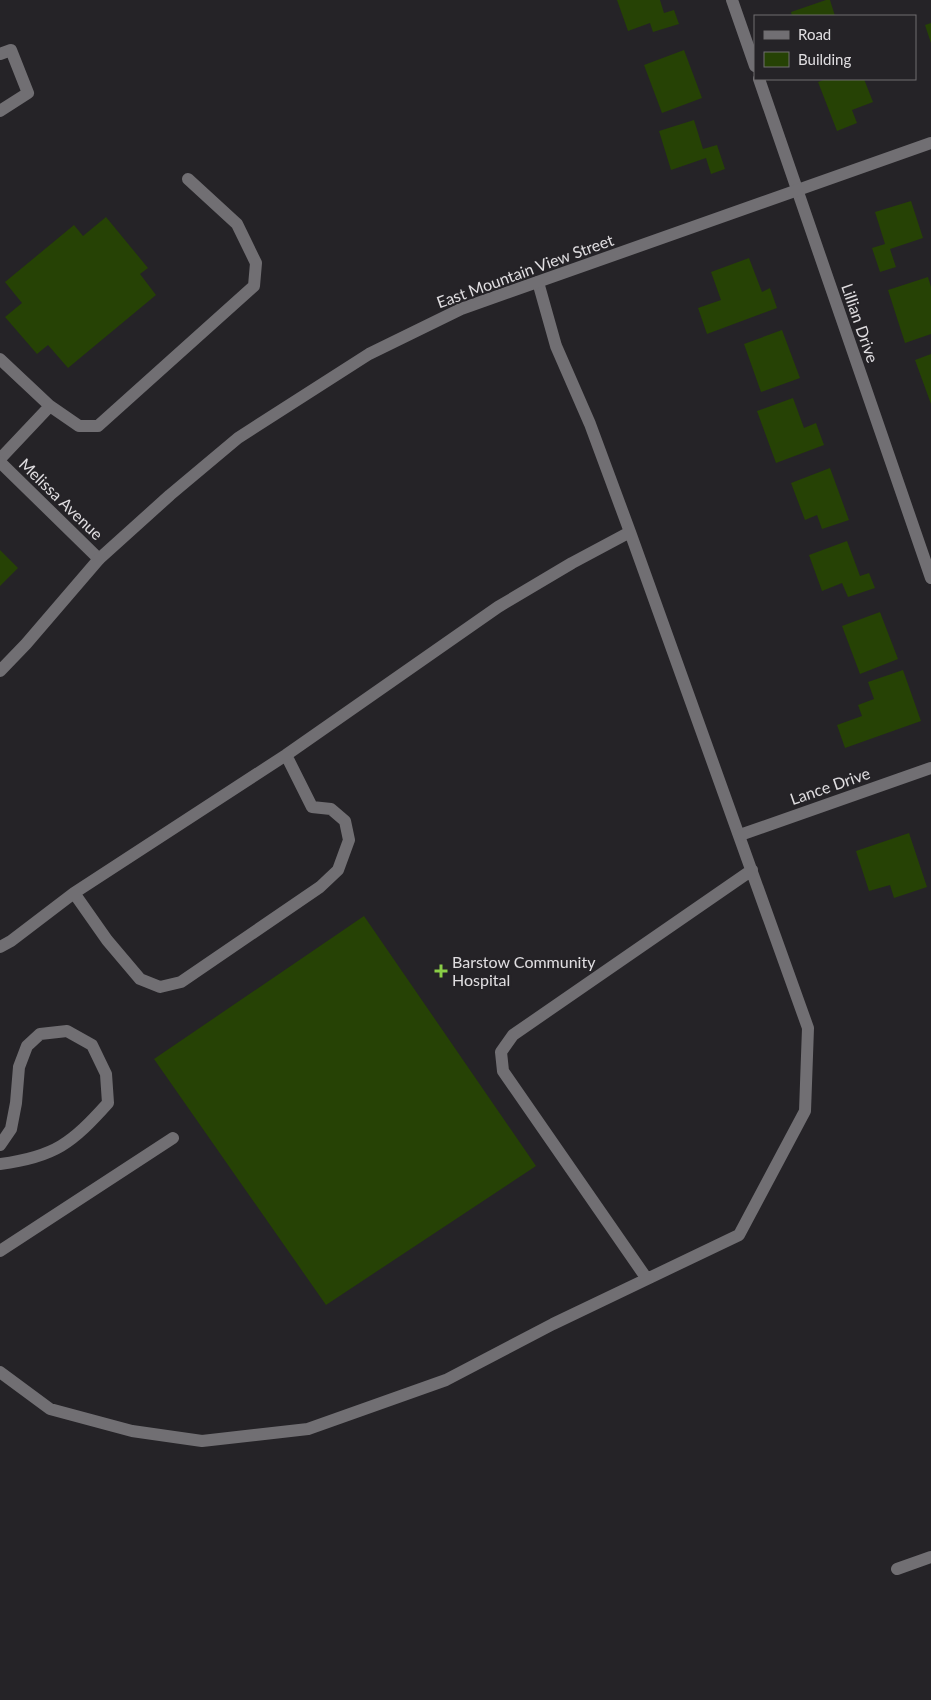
<svg xmlns="http://www.w3.org/2000/svg" width="931" height="1700" font-family="Lato,sans-serif">
  <style>
    .building { fill: #264205 }
    .lines { fill: none; stroke-linecap: round; stroke-linejoin: round }
    .lane { stroke: #716f73; stroke-width: 12 }
    .street { stroke: #716f73; stroke-width: 12 }
    .secondary { stroke: #716f73; stroke-width: 12 }
    .poi-dot { fill: #8ace47; stroke: #252327; stroke-width: 2 }
    .labels { text-anchor: middle; stroke-width: 4; stroke-linejoin: round; paint-order: stroke }
    .street-label { font-size: 16px; fill: #e0dee1; stroke: #252327 }
    .poi-label { font-size: 16px; fill: #e0dee1; stroke: #252327; text-anchor: start }
  </style>
  <rect width="100%" height="100%" fill="#252327"/>
  <path class="building" d="M617 0H660L664 13 674 10 679 24 653 32 650 23 628 31Z
    M826 0H830L835 16H792L791 12Z
    M931 23V43L925 25Z
    M684 50 702 98 662 113 644 65Z
    M826 79H864L873 102 852 110 857 123 837 131 818 82Z
    M694 120 703 149 717 145 725 169 711 174 706 158 671 170 659 131Z
    M911 201 923 238 890 249 896 267 880 272 872 248 885 244 875 212Z
    M106 217 148 268 140 274 156 295 68 368 48 345 37 354 5 317 22 303 5 282 74 225 83 236Z
    M749 258 762 292 770 288 777 308 707 334 698 308 721 300 711 272Z
    M928 277 931 287V334L905 343 888 290Z
    M782 330 800 378 761 392 744 344Z
    M931 354V404L915 360Z
    M793 398 804 428 816 423 824 445 776 463 757 411Z
    M830 468 849 520 822 529 817 515 805 520 791 483Z
    M847 541 860 576 869 573 875 588 848 597 842 583 822 591 809 555Z
    M0 550 18 568 0 586Z
    M880 612 898 659 860 674 842 626Z
    M903 670 921 721 845 748 837 725 862 716 858 705 874 699 868 682Z
    M909 833 927 887 894 898 890 885 869 891 856 851Z
    M364 916 536 1166 326 1305 154 1059Z"/>
  <g class="lines">
    <path class="lane" d="M0 54 11 50 28 93 0 111
      M0 359 50 406 0 459
      M50 406 79 426H98L254 286 256 263 237 224 188 179
      M74 893 107 940 140 979 160 987 181 982 320 887 338 870 349 840 345 821 331 809 312 807 286 755
      M0 947 11 941 74 893 286 755 498 607 572 563 630 532
      M0 1145 11 1129 16 1103 19 1067 27 1046 40 1034 67 1031 92 1045 106 1074 108 1103C72 1143 55 1157 0 1164
      M0 1251 173 1138
      M647 1279 503 1071 501 1052 513 1035 752 870
      M0 1372 50 1409 132 1431 202 1441 308 1429 446 1380 553 1324 739 1235 805 1111 808 1028 630 532 590 424 556 346 538 282"/>
    <path class="street" d="M732 0 755 66
      M759 79 931 578
      M0 462 99 559
      M740 835 931 768
      M897 1569 931 1557"/>
    <path class="secondary" d="M0 671 26 644 99 559 170 495 238 438 369 354 461 309 931 143"/>
  </g>
  <path class="poi-dot" d="M438.5 963.5h5v5h5v5h-5v5h-5v-5h-5v-5h5z"/>
  <g class="labels">
    <g class="street-label">
      <text transform="translate(525 271) rotate(-20)" y="6">East Mountain View Street</text>
      <text transform="translate(860 323) rotate(71)" y="6">Lillian Drive</text>
      <text transform="translate(61 499) rotate(44)" y="6">Melissa Avenue</text>
      <text transform="translate(830 786) rotate(-19)" y="6">Lance Drive</text>
    </g>
    <g class="poi-label">
      <text x="452" y="968">Barstow Community<tspan x="452" dy="18">Hospital</tspan></text>
    </g>
  </g>
  <rect x="754" y="15" width="162" height="65" fill="#252327" stroke="#706e71"/>
  <rect x="764" y="31" width="25" height="8" fill="#716f73" stroke="#706e71"/>
  <text x="798" y="40" font-size="15" fill="#e0dee1">Road</text>
  <rect x="764" y="52" width="25" height="15" fill="#264205" stroke="#706e71"/>
  <text x="798" y="65" font-size="15" fill="#e0dee1">Building</text>
</svg>
